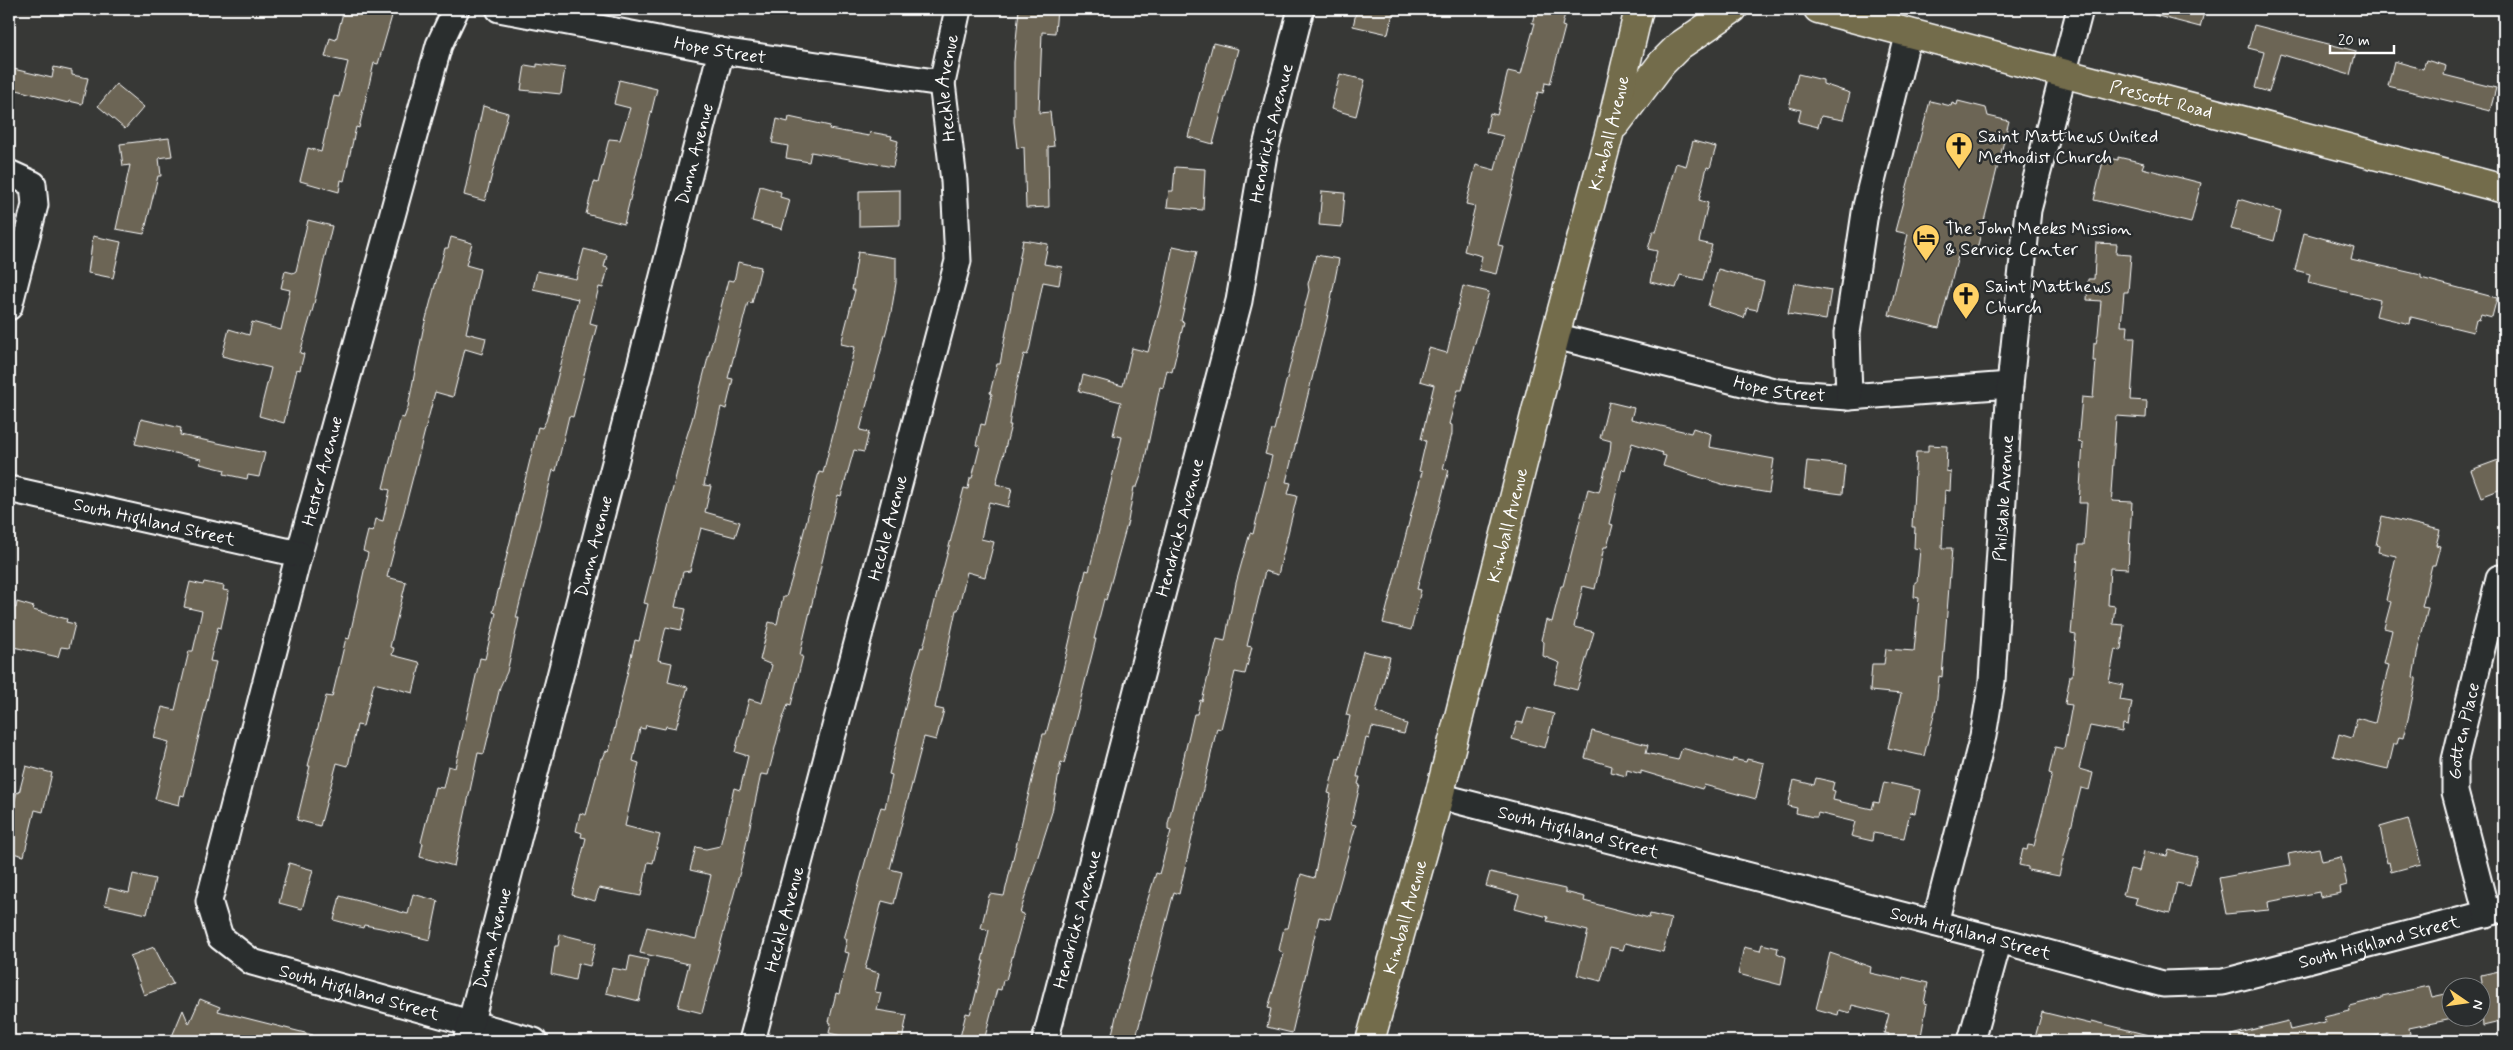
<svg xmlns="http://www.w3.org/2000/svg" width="2513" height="1050" font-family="Mynerve,sans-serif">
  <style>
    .building { fill: #6c6555; stroke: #fff }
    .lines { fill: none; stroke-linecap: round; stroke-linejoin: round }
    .minor-casing { stroke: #fff; stroke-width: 29 }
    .major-casing { stroke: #fff; stroke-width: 31 }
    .minor { stroke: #2a2d2e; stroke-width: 25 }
    .major { stroke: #736c4b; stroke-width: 28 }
    .labels { text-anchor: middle; stroke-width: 5; stroke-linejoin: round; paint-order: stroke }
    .street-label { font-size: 18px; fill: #fff; stroke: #2a2d2e }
    .poi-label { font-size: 18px; fill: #fff; stroke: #2a2d2e; text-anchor: start }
  </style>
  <rect width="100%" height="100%" fill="#373836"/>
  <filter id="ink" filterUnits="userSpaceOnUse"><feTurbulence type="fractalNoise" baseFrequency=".02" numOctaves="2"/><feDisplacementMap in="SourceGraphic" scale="10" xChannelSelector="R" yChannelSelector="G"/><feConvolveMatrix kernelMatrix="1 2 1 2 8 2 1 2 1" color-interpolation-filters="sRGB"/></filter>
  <g filter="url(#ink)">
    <path class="building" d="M344 9H394L378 64 374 63 359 128 356 127 344 181 341 180 339 192 300 181 308 148 321 152 334 96 339 97 348 62 325 57 330 38 336 40Z
      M1019 9H1057L1055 33 1042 32 1039 113 1050 112 1054 146 1048 147 1049 207 1026 208 1024 147 1017 148 1014 122V62Z
      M1357 9H1394L1388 34 1353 26Z
      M1536 9H1566L1562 26 1565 27 1550 84 1545 83 1543 93 1538 92 1498 245 1503 246 1496 274 1479 270 1482 256 1464 251 1475 206 1466 204 1476 165 1495 170 1503 136 1486 132 1490 113 1497 115 1508 71 1521 74 1535 23H1532Z
      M2155 9H2205L2200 27 2154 15Z
      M2254 25 2356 51 2350 75 2280 54 2269 92 2255 88 2264 52 2248 48Z
      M1213 43 1238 49 1213 144 1188 137Z
      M2426 60 2446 66 2444 75 2496 88 2490 111 2388 86 2394 61 2423 69Z
      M537 64 565 68 561 94 521 90 525 65 537 67Z
      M54 67 72 71V75L88 78 82 104 69 101 68 103 9 88V68L52 78Z
      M1340 74 1365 80 1356 116 1331 109Z
      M1798 74 1823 80V84L1850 93 1843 120 1821 116 1818 127 1798 122 1801 110 1789 107Z
      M619 80 657 89 624 224 586 214 594 182 598 183 609 139 620 140 630 108 614 104Z
      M116 84 144 107 125 129 98 106Z
      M1930 101 1951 106 1952 103 1957 105 1958 101 1986 108 1988 116 2009 121 1977 249 1961 245 1939 328 1889 315 1908 234 1895 231Z
      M483 106 508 113 485 201 464 195Z
      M789 117 830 126 829 129 869 136 870 132 892 136 891 139 898 141 893 167 811 152 809 162 786 158 788 146 772 143 777 119 788 122Z
      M169 138 172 156 159 158 161 176H158L144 234 116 229 130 165 123 166 120 144Z
      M1693 141 1716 147 1710 168 1707 167 1699 200 1708 203 1699 242 1712 245 1703 280 1680 275 1676 288 1650 282 1657 251 1648 249 1653 231 1656 232 1676 163 1686 166Z
      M2104 157 2118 160V157L2144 163 2142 168 2201 183 2191 223 2094 200Z
      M1175 167 1205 169 1203 210 1167 207 1169 191H1173Z
      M760 186 781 192 780 197 790 200 782 229 752 221Z
      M900 190V225L859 226V191Z
      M1322 191 1345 193 1342 227 1319 225Z
      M2239 199 2281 212 2274 241 2231 229Z
      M308 220 332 226 313 308 300 353 304 354 300 370 297 369 284 423 259 416 271 368 222 356 229 329 249 335 252 322 281 330 290 290 281 288 285 271 293 273 296 271Z
      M2304 233 2354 247 2351 259 2421 275V278L2497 298 2492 317 2481 314 2479 320 2476 319 2473 332 2411 317 2410 324 2376 316 2380 300 2308 283 2310 274 2295 270Z
      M93 236 121 242 113 278 88 273Z
      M451 237 472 243 466 265 480 269 466 333 486 338 482 354 465 349 453 397 435 392 387 577 406 582 390 647 394 648 392 655 419 662 420 665 413 693 374 683 363 726 357 725 348 766 337 763 320 826 297 820 310 766H308L326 696 332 697 346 638 349 639 368 553 363 551 368 531 373 532 376 519 383 521 390 490 383 488 401 417 404 418 408 407 423 330 445 248H448Z
      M1023 240 1048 244 1044 264 1062 267 1059 285 1043 282 1029 351 1027 355 1024 354 1014 395 1009 425H1011L996 484 1012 488 1008 507 989 502 981 539 994 542 985 577 967 572 958 610H956L935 708 944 710 936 740 924 737 890 869 902 872 894 904 882 901 865 969 879 973 875 992 881 993 877 1010 907 1015 902 1041H862L829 1033 831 1023 829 1022 836 993 839 994 849 953 844 952 847 939H844L876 822 881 807 885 808 892 775 889 774 914 670 921 647 923 648 964 488 968 489 970 478H972L980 446 976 445 981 424 985 425 992 394 990 393 997 364H1000Z
      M2096 243 2117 244 2116 254 2131 255 2128 292H2124L2121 326H2128L2127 337H2135L2131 400 2147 401 2146 418 2116 416 2111 494H2113L2112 501 2132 502 2128 569 2110 568 2108 605 2115 606 2113 624 2124 625 2121 650 2115 649 2109 682 2123 685 2120 700 2132 702 2128 725 2123 724 2122 732 2090 726 2079 769 2093 773 2089 790 2081 788 2059 876 2028 870V867L2019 865 2023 849 2027 850 2028 845 2034 846 2052 774 2049 773 2055 747 2064 749 2072 705 2065 704 2070 676H2072L2076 635 2071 634 2079 545H2084L2087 503H2079L2083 443 2078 442 2082 397 2093 398 2096 361H2093L2094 343H2096L2098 334 2101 301 2087 300 2088 279H2094Z
      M1173 246 1197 251 1181 321 1184 322 1172 372 1167 370 1163 388 1160 387 1142 473 1137 487H1134L1128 521 1106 600 1104 599 1094 639H1096L1068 749 1064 763 1061 762 1052 812 1020 913 1024 914 1006 980H1003L1001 990 997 989 984 1041H959L966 1013 970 1014 974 1001 984 961H982L989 930 981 928 989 896 990 894 1004 896 1043 734H1046L1061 678 1086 570 1089 571 1122 437 1113 435 1121 402 1079 391 1083 375 1123 386 1132 348 1148 352 1162 300Z
      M584 249 607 255 604 267 608 268 603 288 599 287 590 323 597 325 573 417 569 416 556 471 553 470 516 618H519L507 672 500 687 484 754 478 753 454 866 420 857 423 843 421 842 435 787 443 788 448 766 455 768 480 658 485 659 496 613 493 612 538 427 542 428 546 421 578 299 533 289 537 271 576 279Z
      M858 252 896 258V283L891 313 860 430 869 432 864 452 854 450 841 496 838 495 802 645 800 656H803L791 705 788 704 782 721 768 775 761 774 742 864 702 1013 678 1007 689 964 640 953 647 927 696 939 711 875 690 870 696 847 706 849 720 846 734 788 740 790 748 756 735 752 749 699 762 703 772 665 760 660 769 622 777 624 783 597H786L792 578 819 472 823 473 855 347 841 344 855 290H852Z
      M1316 255 1339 259 1327 319 1286 482 1291 483 1288 494 1297 496 1278 575 1265 571 1247 646 1252 647 1245 674 1235 672 1221 729 1217 728 1179 894 1174 892 1135 1041H1113L1115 1035 1112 1034 1117 1012 1141 921 1156 873 1159 874 1171 831 1168 830V824L1194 714H1197L1200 700 1202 701 1217 639 1225 641 1236 583 1250 533 1253 534 1272 456 1265 454 1272 430H1274L1309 290 1308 284Z
      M738 262 761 267 752 303 748 302 728 378 733 379 726 409 721 407 704 485 711 486 705 512 740 522 735 537 701 528 690 571 683 572 675 607 686 609 681 630 666 627 658 660 672 663 668 682 688 687 676 728 666 726 665 729 646 725 645 729 640 728 633 761 639 763 625 826 660 835 653 863 648 862 641 896 599 888 595 901 572 895 586 838 581 837 582 833 576 831 580 813 586 815 601 758H603L606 751 609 752 635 640 639 641 648 604 644 603 683 448 692 420 728 280 734 281Z
      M1718 269 1764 282 1757 310 1747 308 1744 318 1708 306Z
      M1794 283 1831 290 1826 320 1788 314Z
      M1463 286 1489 292 1462 390H1458L1449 424 1452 425V434L1443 469 1449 470 1417 589 1421 590 1411 630 1383 623 1422 472 1419 471 1426 441 1421 439 1434 385 1420 381 1429 348 1447 353Z
      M1609 402 1634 408 1631 419 1691 433 1693 428 1711 434 1709 447 1774 459 1769 493 1728 486 1663 466 1666 456 1662 455 1663 453 1632 443 1625 470 1622 469 1609 524 1613 525 1607 547H1604L1595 589 1583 586 1574 627 1594 632 1577 690 1554 684 1560 663 1543 656 1544 642 1541 640 1546 620 1552 622 1561 586H1563L1588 489 1599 492 1610 452 1611 441 1600 438Z
      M141 419 181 428 180 435 265 453 259 477 248 475 247 479 224 474 225 470 200 464 201 459 135 444Z
      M1928 445 1947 446 1946 471 1951 472 1950 491 1945 490 1942 548H1952L1942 677 1939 676 1936 707 1924 756 1888 748 1901 694 1870 691 1872 664H1884L1886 649 1914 651 1919 598 1914 597 1915 582H1917L1920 549 1914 548 1915 527H1912L1916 452H1928Z
      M2504 458V488L2481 497 2471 470Z
      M1807 461 1845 465 1842 494 1804 489Z
      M2382 516 2440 530 2436 545 2440 546 2435 565H2432L2422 607 2428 608 2418 649 2413 677 2416 678V681L2408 719 2403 738 2399 737 2397 744H2394L2388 769 2333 756 2339 734 2352 738 2357 718 2375 723 2389 665 2384 664 2392 630 2384 628 2391 602 2386 600 2396 556 2378 552 2379 546 2376 545Z
      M190 582 203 585 204 582 224 586 223 590 229 591 221 628 218 627 210 661 216 662 201 727 184 796 181 795 179 805 155 799 169 742 154 738 162 707 175 710 189 651H193L202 611 184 607Z
      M17 602 34 607 33 610 67 619 66 622 75 624 69 648 61 647 58 657 9 646V606L16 608Z
      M1363 651 1390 657 1376 712 1407 724 1404 734 1372 727 1369 739 1366 738 1357 777H1360L1358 784 1360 785 1351 824 1356 825 1330 919 1319 917 1292 1033 1267 1027 1271 1009 1268 1008 1284 954 1279 950 1284 928H1288L1301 874 1314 878 1331 794 1328 793 1337 758 1340 759 1350 716 1346 715Z
      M1528 707 1554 714 1545 748 1512 739 1517 722 1523 723Z
      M1592 731 1648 745 1646 753 1678 760 1682 748 1732 762 1733 759 1746 762 1747 759 1764 763 1756 799 1704 785 1702 789 1641 771V774L1627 770 1626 776 1611 772 1612 766 1585 758Z
      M26 766 52 773 43 812 35 810 24 856 9 852V815H11L17 792 19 793Z
      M1816 778 1834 782 1832 790 1835 791 1833 800 1872 809 1874 802 1879 803 1884 782 1920 790 1915 813 1910 812 1904 838 1873 833 1872 841 1851 836 1855 822 1818 813 1817 817H1813L1796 813 1797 808 1788 806 1794 780 1814 785Z
      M2408 819 2421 864 2391 872 2389 862 2387 863 2380 827Z
      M2319 848 2322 861 2341 857 2347 885 2340 887 2341 893 2320 897 2319 892 2268 902 2269 910 2226 914 2219 878 2290 865 2288 854Z
      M2169 850 2197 857 2190 886 2177 883 2170 913 2135 904 2137 898 2123 895 2130 869 2139 871 2144 851 2167 856Z
      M289 863 313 870 302 909 279 903Z
      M1490 872 1565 889V892L1585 897 1584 901 1649 918 1650 914 1671 919 1663 952 1625 943 1623 950 1610 947 1601 981 1577 975 1588 931 1547 921 1548 917 1515 908 1519 895 1486 886Z
      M133 874 155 879 147 914 105 905 109 888 129 893Z
      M413 894 438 901 430 940 381 928 364 925 363 928 334 920 340 896 408 914Z
      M560 934 596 943 590 966 578 963 575 980 551 974 555 946H558Z
      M1762 944 1778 948 1777 953 1786 957 1781 985 1738 974 1744 947 1760 951Z
      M154 947 173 984 144 995 130 956Z
      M1830 953 1871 967 1870 973 1902 980 1903 977 1928 983 1924 1003 1927 1004 1920 1041 1888 1039 1889 1034 1884 1033 1889 1014 1852 1005 1850 1013 1839 1010 1838 1015 1816 1009Z
      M630 956 648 960 639 1001 606 993 612 968 627 971Z
      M2499 971 2504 995V1021L2483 1026 2480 988H2476L2482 983 2481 975Z
      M2429 986 2432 997 2450 993V1018H2477L2458 1022 2457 1018 2409 1028 2410 1034 2390 1038 2389 1033 2352 1041H2232L2231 1035 2288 1021 2290 1030 2325 1022 2324 1017 2350 1011 2349 1006 2382 998V996Z
      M200 999 220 1007 218 1011 313 1035 312 1041H221L206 1035 203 1041H170L183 1010 189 1024Z
      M2042 1012 2091 1024 2092 1021 2148 1035 2147 1041H2034Z"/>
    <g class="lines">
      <defs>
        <g id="minor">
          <path id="s1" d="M456 9 439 45 299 554 209 901 220 937 252 962 534 1041"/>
          <path id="s2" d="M499 9 721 51 942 83"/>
          <path d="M9 173 33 184 35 205 9 307"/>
          <path id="s3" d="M1555 336 1778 392 1849 397 2010 385"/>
          <path d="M1849 397 1847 333 1866 206 1909 32"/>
          <path id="s4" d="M9 489 299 554"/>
          <path id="s5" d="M1439 796 1999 940 2163 984 2223 982 2504 909"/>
          <path id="s6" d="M2487 914 2455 792V760L2499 578"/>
          <path id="s7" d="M1935 923 1983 736 1992 681 2010 385 2028 210 2080 9"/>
          <path id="s8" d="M466 1041 721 51"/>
          <path id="s9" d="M752 1041 958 261 954 181 942 83 958 9"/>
          <path id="s10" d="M1045 1041 1239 301 1264 154 1301 9"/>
          <path d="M1971 1041 1999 940"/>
        </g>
        <g id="major">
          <path id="s11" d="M1818 9 2504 189"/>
          <path d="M1616 124 1662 63 1679 46 1733 9"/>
          <path id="s12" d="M1370 1041 1439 796 1555 336 1610 131 1639 9"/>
        </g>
      </defs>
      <use href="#minor" class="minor-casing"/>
      <use href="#major" class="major-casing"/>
      <use href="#minor" class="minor"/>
      <use href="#major" class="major"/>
    </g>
  </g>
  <defs>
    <symbol id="church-pin" viewBox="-11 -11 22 30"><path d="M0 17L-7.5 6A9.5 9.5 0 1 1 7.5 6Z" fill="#ffd166" stroke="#2a2d2e"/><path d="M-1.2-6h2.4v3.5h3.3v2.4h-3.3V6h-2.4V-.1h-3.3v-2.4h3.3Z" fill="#111"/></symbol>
    <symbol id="hotel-pin" viewBox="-11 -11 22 30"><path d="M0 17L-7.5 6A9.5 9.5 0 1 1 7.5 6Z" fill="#ffd166" stroke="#2a2d2e"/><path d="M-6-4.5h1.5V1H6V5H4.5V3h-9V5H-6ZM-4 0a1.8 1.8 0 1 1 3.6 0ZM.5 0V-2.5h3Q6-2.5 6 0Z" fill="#111"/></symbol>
  </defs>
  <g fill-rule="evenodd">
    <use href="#church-pin" x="1943" y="130" width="32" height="43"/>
    <use href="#hotel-pin" x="1910" y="222" width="32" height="43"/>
    <use href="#church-pin" x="1950" y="280" width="32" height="43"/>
  </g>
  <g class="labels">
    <g class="street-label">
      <text dy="6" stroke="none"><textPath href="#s2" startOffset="225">Hope Street</textPath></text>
      <text dy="6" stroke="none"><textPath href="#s9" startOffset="981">Heckle Avenue</textPath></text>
      <text dy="6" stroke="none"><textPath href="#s11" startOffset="355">Prescott Road</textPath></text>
      <text dy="6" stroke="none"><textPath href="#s10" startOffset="936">Hendricks Avenue</textPath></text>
      <text dy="6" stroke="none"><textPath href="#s12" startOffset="939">Kimball Avenue</textPath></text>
      <text dy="6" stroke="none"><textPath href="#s8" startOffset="916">Dunn Avenue</textPath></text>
      <text dy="6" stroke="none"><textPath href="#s3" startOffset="231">Hope Street</textPath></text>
      <text transform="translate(322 471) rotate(-75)" y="6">Hester Avenue</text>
      <text dy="6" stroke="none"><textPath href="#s7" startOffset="432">Philsdale Avenue</textPath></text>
      <text dy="6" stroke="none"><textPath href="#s4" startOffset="149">South Highland Street</textPath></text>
      <text dy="6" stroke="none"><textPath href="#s12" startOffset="534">Kimball Avenue</textPath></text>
      <text dy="6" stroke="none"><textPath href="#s10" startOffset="531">Hendricks Avenue</textPath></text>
      <text dy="6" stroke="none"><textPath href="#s9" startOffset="531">Heckle Avenue</textPath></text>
      <text dy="6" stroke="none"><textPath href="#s8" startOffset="511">Dunn Avenue</textPath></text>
      <text dy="6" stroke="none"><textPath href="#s6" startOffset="188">Gotten Place</textPath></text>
      <text dy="6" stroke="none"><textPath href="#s5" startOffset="144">South Highland Street</textPath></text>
      <text dy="6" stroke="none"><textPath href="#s10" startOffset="126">Hendricks Avenue</textPath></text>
      <text dy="6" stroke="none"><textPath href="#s12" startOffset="129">Kimball Avenue</textPath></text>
      <text dy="6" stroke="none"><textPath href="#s9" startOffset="126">Heckle Avenue</textPath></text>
      <text dy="6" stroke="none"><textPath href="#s5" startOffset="549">South Highland Street</textPath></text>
      <text dy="6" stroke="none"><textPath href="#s8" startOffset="106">Dunn Avenue</textPath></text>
      <text dy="6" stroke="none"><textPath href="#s5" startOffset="969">South Highland Street</textPath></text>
      <text dy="6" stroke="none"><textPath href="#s1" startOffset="1116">South Highland Street</textPath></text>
    </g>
    <g class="poi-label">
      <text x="1978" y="142">Saint Matthews United<tspan x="1978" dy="21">Methodist Church</tspan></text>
      <text x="1945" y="234">The John Meeks Mission<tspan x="1945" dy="21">&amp; Service Center</tspan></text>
      <text x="1985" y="292">Saint Matthews<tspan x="1985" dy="21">Church</tspan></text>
    </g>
  </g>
  <rect width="2513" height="1050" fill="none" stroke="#2a2d2e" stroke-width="30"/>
  <rect x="15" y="15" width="2483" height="1020" fill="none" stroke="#fff" stroke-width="2" filter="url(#ink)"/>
  <g transform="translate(2466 1002) rotate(103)"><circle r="24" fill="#2a2d2e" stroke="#7f8182"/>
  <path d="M0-4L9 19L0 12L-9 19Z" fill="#ffd166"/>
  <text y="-8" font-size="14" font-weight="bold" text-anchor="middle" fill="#ffffff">N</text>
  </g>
  <path d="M2330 45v8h64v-8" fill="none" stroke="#ffffff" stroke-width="2.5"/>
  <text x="2338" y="45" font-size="15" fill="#ffffff" stroke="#2a2d2e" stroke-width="4" paint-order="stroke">20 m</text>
</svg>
